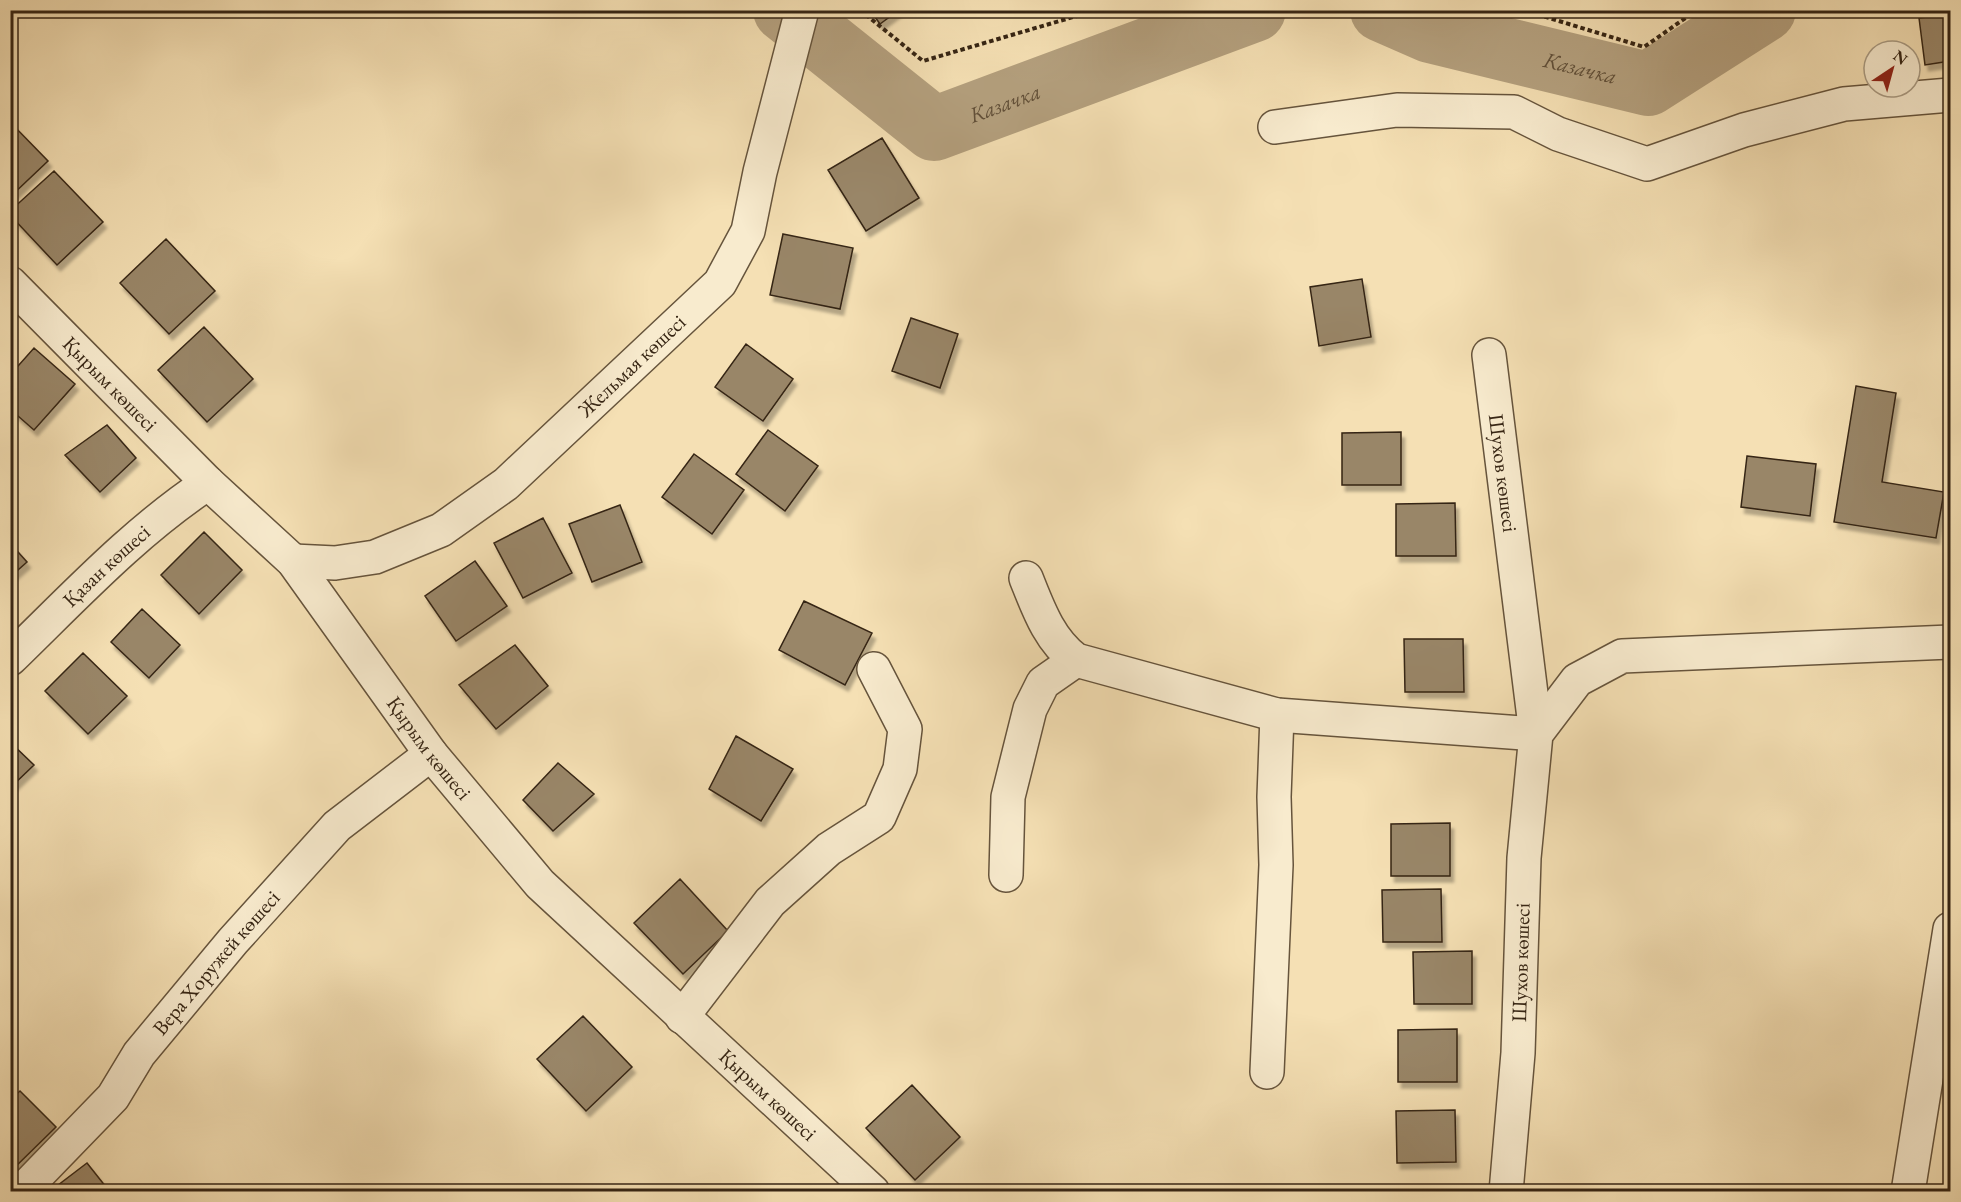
<svg xmlns="http://www.w3.org/2000/svg" width="1961" height="1202" font-family="'EB Garamond',serif">
  <style>
    .lines { fill: none; stroke-linecap: round; stroke-linejoin: round }
    .river { stroke: #b4a07e; stroke-width: 64 }
    .building { fill: #998667; stroke: #362514; stroke-width: 1.5; filter: url(#shadow) }
    .minor-casing { stroke: #66543c; stroke-width: 36 }
    .path { stroke: #362514; stroke-width: 4; stroke-dasharray: 4.5 3; stroke-linecap: butt }
    .minor { stroke: #f8ebce; stroke-width: 33 }
    .labels { text-anchor: middle; stroke-width: 4.5; stroke-linejoin: round; paint-order: stroke }
    .street-label { font-size: 21px; fill: #362514; stroke: #f8ebce }
    .water-label { font-size: 22px; font-style: italic; fill: #625039; stroke: #f8ebce }
  </style>
  <defs>
    <filter id="shadow"><feDropShadow dx="3.5" dy="6" stdDeviation="1.5" flood-color="#0004"/></filter>
  </defs>
  <rect width="100%" height="100%" fill="#f5e0b4"/>
  <filter id="stains"><feTurbulence type="fractalNoise" baseFrequency=".00333" numOctaves="4"/><feColorMatrix values="0 0 0 0 .2 0 0 0 0 .09 0 0 0 0 .02 0 0 0 .5 -.17"/></filter>
  <radialGradient id="worn" r=".72"><stop offset=".6" stop-color="#630" stop-opacity="0"/><stop offset="1" stop-color="#630" stop-opacity=".3"/></radialGradient>
  <g class="lines">
    <g class="river">
      <path id="s1" d="M785 10 934 129 1254 10"/>
      <path id="s2" d="M1382 10 1430 31 1648 84 1764 10"/>
    </g>
  </g>
  <path class="building" d="M870 10H899L880 24Z
    M1950 14V61L1925 65 1919 18Z
    M10 122 48 161 10 197Z
    M882 138 919 198 866 231 828 170Z
    M54 171 103 222 57 265 10 215V211Z
    M783 234 853 248 840 309 770 295Z
    M166 239 215 291 169 334 120 283Z
    M1362 279 1371 337 1319 346 1310 287Z
    M911 318 958 334 940 388 892 371Z
    M204 327 253 379 207 422 158 370Z
    M746 344 793 379 763 421 715 387Z
    M34 348 75 384 34 430 10 409V375Z
    M1856 386 1896 393 1882 482 1944 492 1936 538 1834 522Z
    M107 425 136 458 100 492 65 455Z
    M768 430 818 466 785 511 736 474Z
    M1401 432V485H1342V433Z
    M694 454 744 490 712 534 662 497Z
    M1747 456 1816 464 1810 516 1741 507Z
    M1455 503 1456 556H1396V504Z
    M620 505 642 562 592 582 569 524Z
    M543 518 572 573 523 598 494 543Z
    M204 532 242 570 199 614 161 575Z
    M10 543 27 562 10 577Z
    M475 561 507 606 456 641 425 596Z
    M804 601 872 633 845 685 779 650Z
    M142 609 180 645 149 678 111 642Z
    M1404 639H1463L1464 692H1405Z
    M515 645 548 686 496 729 459 685Z
    M83 653 127 696 88 734 45 691Z
    M736 736 793 769 761 821 709 789Z
    M10 742 34 765 10 788Z
    M558 763 594 794 553 831 523 800Z
    M1450 823V876H1391V824Z
    M680 879 728 931 683 974 634 923Z
    M1441 889 1442 942H1383L1382 890Z
    M1472 951V1004H1414L1413 952Z
    M583 1016 632 1067 586 1111 537 1059Z
    M1457 1029V1082H1398V1030Z
    M912 1085 960 1137 915 1180 866 1128Z
    M20 1091 56 1127 11 1171 10 1100Z
    M1455 1110 1456 1162 1397 1163 1396 1111Z
    M87 1163 110 1192H49Z"/>
  <g class="lines">
    <defs>
      <g id="minor">
        <path d="M1275 127 1397 110 1514 112 1558 134 1647 164 1744 130 1844 104 1950 95"/>
        <path id="s3" d="M10 283 208 483 293 561 431 754 540 884 873 1192"/>
        <path id="s4" d="M293 561 335 563 375 557 441 530 506 484 720 283 748 231 760 172 802 10"/>
        <path d="M1026 578C1038 608 1049 640 1076 660L1277 715 1536 734 1489 355"/>
        <path id="s5" d="M10 659C74 597 134 532 208 483"/>
        <path d="M1006 875 1008 797 1030 709 1043 683 1076 660"/>
        <path d="M682 1017 770 902 829 849 879 817 900 769 905 729 874 669"/>
        <path d="M1267 1072 1276 865 1274 797 1277 715"/>
        <path id="s6" d="M21 1192 113 1097 139 1054 233 941 337 826 431 754"/>
        <path id="s7" d="M1506 1192 1518 1053 1524 858 1536 734 1577 680 1622 656 1950 642"/>
        <path d="M1908 1192 1950 929"/>
      </g>
    </defs>
    <use href="#minor" class="minor-casing"/>
    <path class="path" d="M860 10 923 61 1097 10
      M1523 10 1644 47 1697 10"/>
    <use href="#minor" class="minor"/>
  </g>
  <g class="labels">
    <g class="street-label">
      <text dy="7" stroke="none"><textPath href="#s4" startOffset="406">Жельмая көшесі</textPath></text>
      <text dy="7" stroke="none"><textPath href="#s3" startOffset="142">Қырым көшесі</textPath></text>
      <text transform="translate(1503 473) rotate(83)" y="7">Шухов көшесі</text>
      <text dy="7" stroke="none"><textPath href="#s5" startOffset="134">Қазан көшесі</textPath></text>
      <text dy="7" stroke="none"><textPath href="#s3" startOffset="628">Қырым көшесі</textPath></text>
      <text dy="7" stroke="none"><textPath href="#s7" startOffset="230">Шухов көшесі</textPath></text>
      <text dy="7" stroke="none"><textPath href="#s6" startOffset="302">Вера Хоружей көшесі</textPath></text>
      <text dy="7" stroke="none"><textPath href="#s3" startOffset="1114">Қырым көшесі</textPath></text>
    </g>
    <g class="water-label">
      <text dy="8" stroke="none"><textPath href="#s2" startOffset="207">Казачка</textPath></text>
      <text dy="8" stroke="none"><textPath href="#s1" startOffset="266">Казачка</textPath></text>
    </g>
  </g>
  <rect width="1961" height="1202" fill="none" stroke="#f5e0b4" stroke-width="36"/>
  <rect x="12" y="12" width="1937" height="1178" fill="none" stroke="#362514" stroke-width="3"/>
  <rect x="18" y="18" width="1925" height="1166" fill="none" stroke="#362514" stroke-width="1.5"/>
  <g transform="translate(1892 69) rotate(36)"><circle r="28" fill="#f8ebce" stroke="#aa9c84" stroke-width="1.5"/>
  <path d="M0-4.5L10 22L0 15L-10 22Z" fill="#8f2418"/>
  <text y="-9" font-size="16" font-weight="bold" text-anchor="middle" fill="#362514">N</text>
  </g>
  <rect width="100%" height="100%" filter="url(#stains)"/>
  <rect width="100%" height="100%" fill="url(#worn)"/>
</svg>
